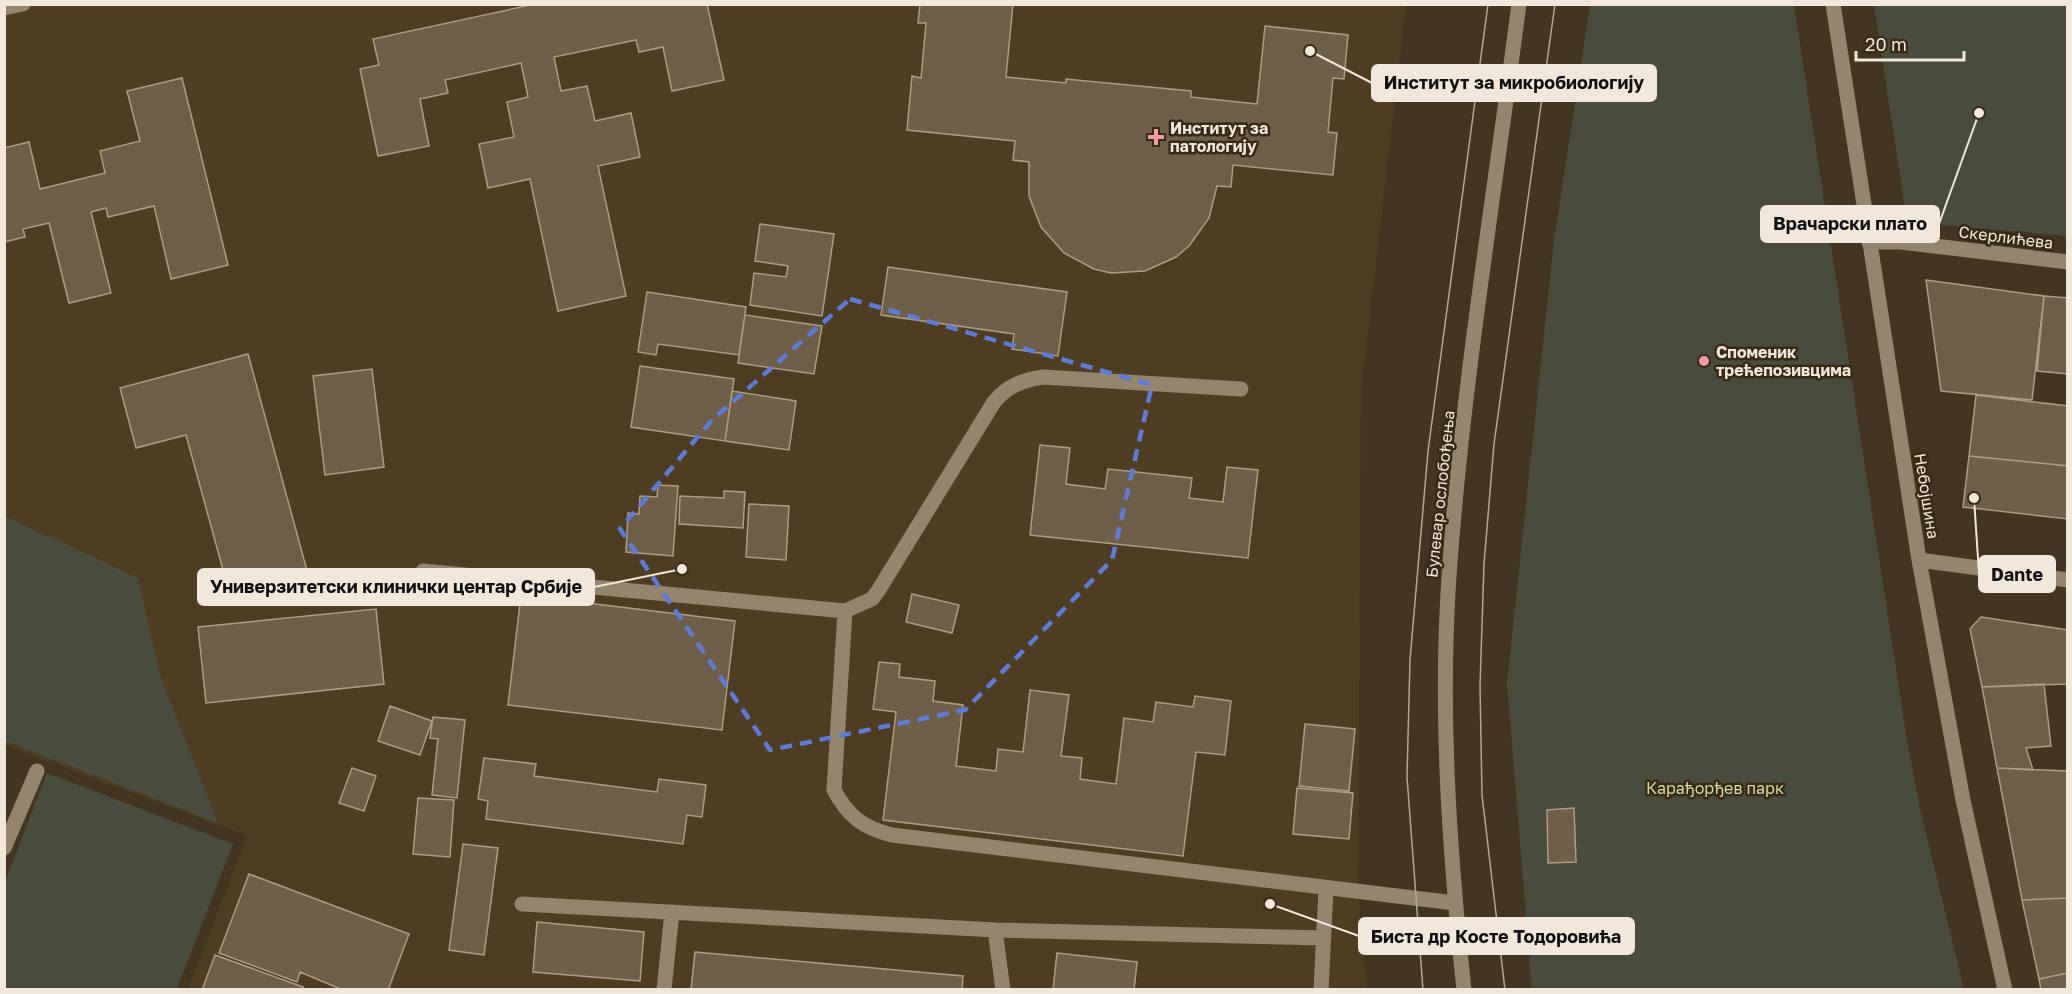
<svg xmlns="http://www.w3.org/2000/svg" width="2072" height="994" font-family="'Golos Text',sans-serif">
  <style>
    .built { fill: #4f3d22 }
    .green { fill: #494b3c }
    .building { fill: #6f5f48; stroke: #ae9d84; stroke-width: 1.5 }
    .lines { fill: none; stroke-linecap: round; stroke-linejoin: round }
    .service { stroke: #95856d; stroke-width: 15 }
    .minor { stroke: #95856d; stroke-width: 15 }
    .secondary { stroke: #95856d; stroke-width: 15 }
    .tram { stroke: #b3a898; stroke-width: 1.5 }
    .marked { fill: none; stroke: #5d7cd9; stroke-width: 4.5; stroke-dasharray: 12 8; stroke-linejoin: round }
    .poi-dot { fill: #f49aa7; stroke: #382a15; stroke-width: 2 }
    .labels { text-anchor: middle; stroke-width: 5; stroke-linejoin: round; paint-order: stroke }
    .poi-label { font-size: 16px; font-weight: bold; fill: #f1e8db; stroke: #382a15; text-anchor: start }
    .street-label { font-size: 16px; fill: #f1e8db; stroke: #382a15 }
    .park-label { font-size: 16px; fill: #d4dba5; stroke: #382a15 }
    .leader { fill: none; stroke: #f1e8db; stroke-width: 2 }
    .callout-dot { fill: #f1e8db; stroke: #382a15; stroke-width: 2 }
    .callout { fill: #f1e8db; stroke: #f1e8db; stroke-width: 2 }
    .callout-label { font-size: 18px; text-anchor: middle; font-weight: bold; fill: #111 }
  </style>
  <rect width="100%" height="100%" fill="#43351f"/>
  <path class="built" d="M4 5H1406L1361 393 1358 893 1367 989H188L247 836 5 745Z"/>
  <path class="green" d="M1590 5H1794L1907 740 1920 809 1964 989 1532 990 1507 683 1554 240Z
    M1874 5H2067V236L1907 222Z
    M5 516 138 578 160 676 218 823 5 741Z
    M47 773 233 844 177 989H5V882Z"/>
  <path class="building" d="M535 4H707L724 80 672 91 663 47 639 52 636 40 554 57 561 91 587 86 595 121 631 113 640 157 598 166 626 296 558 311 530 179 488 188 479 144 514 137 507 102 528 97 521 63 445 80 448 93 420 99 429 146 378 156 360 69 379 65 373 39Z
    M920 4H1013L1006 77 1066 83V79L1191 91V97L1257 104 1265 26 1348 35 1344 79 1333 78 1328 132 1337 133 1333 175 1233 165 1231 187 1217 186 1209 218 1189 246 1176 257 1145 271 1111 273 1094 269 1064 253 1041 227 1029 196V162L1013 160 1015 141 907 130 912 76 921 78 926 23H918Z
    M182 78 228 265 171 279 154 206 108 217 106 208 91 212 111 293 69 303 49 223 23 229 25 237 4 242V148L29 142 40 189 105 173 100 151 140 141 127 91Z
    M760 224 834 234 822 316 750 305 754 273 786 277 788 266 755 261Z
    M888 267 1067 292 1058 356 1012 349 1014 334 881 315Z
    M1926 280 2044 296 2032 400 1941 391Z
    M647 292 746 307 739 355 658 344 656 355 638 352Z
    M2044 296 2068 298V374L2037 371Z
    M745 315 822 326 814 374 738 363Z
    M248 354 309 578 231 599 186 435 136 448 120 388Z
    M640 366 734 379 725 441 631 427Z
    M372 369 384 467 325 475 313 376Z
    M732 391 796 401 789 450 725 441Z
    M1976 395 2068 406V466L1969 456Z
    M1040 445 1070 448 1066 484 1105 489 1108 469 1192 478 1189 498 1223 502 1227 467 1258 470 1248 558 1030 535Z
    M1969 456 2068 466V519L1963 507Z
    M658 485 678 486 673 556 626 552 628 513 639 514 640 496 657 497Z
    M724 491 745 492 743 528 679 524 680 496 724 498Z
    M749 504 789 506 786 560 746 557Z
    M912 594 959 605 952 633 906 622Z
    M521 595 735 621 722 730 508 705Z
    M376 609 384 684 206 703 198 627Z
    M1981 617 2068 630V684L1982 687 1970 629Z
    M879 662 900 664 899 677 935 681 933 701 963 705 956 766 996 771 998 749 1023 752 1030 690 1069 695 1061 756 1082 758 1080 779 1116 784 1124 718 1153 722 1156 702 1193 707 1195 696 1231 701 1225 755 1196 752 1183 856 883 820 896 712 873 709Z
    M2044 684 2051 746 2026 748 2033 770 1997 768 1982 687Z
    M390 706 432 721 420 755 378 741Z
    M433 717 465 720 457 798 432 795 438 739 430 738Z
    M1305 724 1355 729 1349 791 1299 786Z
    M484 758 536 764 534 776 657 792 659 779 706 785 702 817 687 815 683 844 486 819 488 801 478 799Z
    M352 768 376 776 364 811 339 803Z
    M1997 768 2068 771V898L2022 900Z
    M1297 788 1353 793 1349 839 1293 834Z
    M418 798 454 800 450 857 413 854Z
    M1574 808 1576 862 1548 863 1547 810Z
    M463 844 498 848 484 955 449 950Z
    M249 874 409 934 388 990H343L300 972 297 982 219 953Z
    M2068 898V973L2039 979 2022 900Z
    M537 922 644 932 640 981 533 972Z
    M695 952 963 976 962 990H691Z
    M1057 953 1137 962 1134 990H1053Z
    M215 955 303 987 302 990H202Z
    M2068 973V990H2041L2039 979Z"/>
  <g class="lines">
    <path class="service" d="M423 571 845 611 872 599 878 591 994 402C1007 386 1023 380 1043 377L1241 389
      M845 611 834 790C848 816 863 828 892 835L1455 903
      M4 848 37 771
      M522 904 995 930 1324 938
      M995 930 1003 990
      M664 990 672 912
      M1321 990 1326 889"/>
    <path class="minor" d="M1833 4 1919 560 1963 800 2005 990
      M4 8 23 4
      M1869 242H1901L2068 262
      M1919 560 2068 580"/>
    <path class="secondary" d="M1464 990C1449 848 1439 705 1450 562 1464 376 1495 190 1519 4"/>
    <path class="tram" d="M1423 990 1407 777 1410 660 1428 451 1488 4
      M1505 990 1482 795 1480 686 1484 564 1494 444 1555 4"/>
  </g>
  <path class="marked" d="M850 299 1152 385 1112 560 965 710 770 750 620 529 712 420Z"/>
  <g class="poi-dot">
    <path d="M1153 128h6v6h6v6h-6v6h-6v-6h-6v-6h6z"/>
    <circle cx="1704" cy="361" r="6"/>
  </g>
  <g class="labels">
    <g class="poi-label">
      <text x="1170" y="134">Институт за<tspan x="1170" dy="18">патологију</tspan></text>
      <text x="1716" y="358">Споменик<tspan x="1716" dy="18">трећепозивцима</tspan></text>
    </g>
    <g class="street-label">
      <text transform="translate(2006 237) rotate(7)" y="6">Скерлићева</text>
      <text transform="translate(1440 494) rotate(-84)" y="6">Булевар ослобођења</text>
      <text transform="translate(1927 496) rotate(81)" y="6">Небојшина</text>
    </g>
    <g class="park-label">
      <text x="1715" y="794">Карађорђев парк</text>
    </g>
  </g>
  <path class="leader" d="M1310 51L1372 83M1979 113L1939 224M1974 498L1979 574M682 569L594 587M1270 904L1359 936"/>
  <g class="callout-dot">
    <circle cx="1310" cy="51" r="6"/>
    <circle cx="1979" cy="113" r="6"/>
    <circle cx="1974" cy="498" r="6"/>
    <circle cx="682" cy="569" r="6"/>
    <circle cx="1270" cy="904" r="6"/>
  </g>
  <g class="callout">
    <rect x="1372" y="65" width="284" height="36" rx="6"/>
    <rect x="1761" y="206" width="178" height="36" rx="6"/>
    <rect x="1979" y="556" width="76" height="36" rx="6"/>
    <rect x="198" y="569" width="396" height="36" rx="6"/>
    <rect x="1359" y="918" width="275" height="36" rx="6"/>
  </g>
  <g class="callout-label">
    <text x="1514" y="89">Институт за микробиологију</text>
    <text x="1850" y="230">Врачарски плато</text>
    <text x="2017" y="581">Dante</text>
    <text x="396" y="593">Универзитетски клинички центар Србије</text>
    <text x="1496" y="943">Биста др Косте Тодоровића</text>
  </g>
  <rect width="2072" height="994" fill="none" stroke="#f1e8db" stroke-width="12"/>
  <path d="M1856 51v9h108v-9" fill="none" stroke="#f1e8db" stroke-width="3"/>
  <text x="1865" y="51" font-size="18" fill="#f1e8db" stroke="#382a15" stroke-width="4.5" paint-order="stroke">20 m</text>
</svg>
